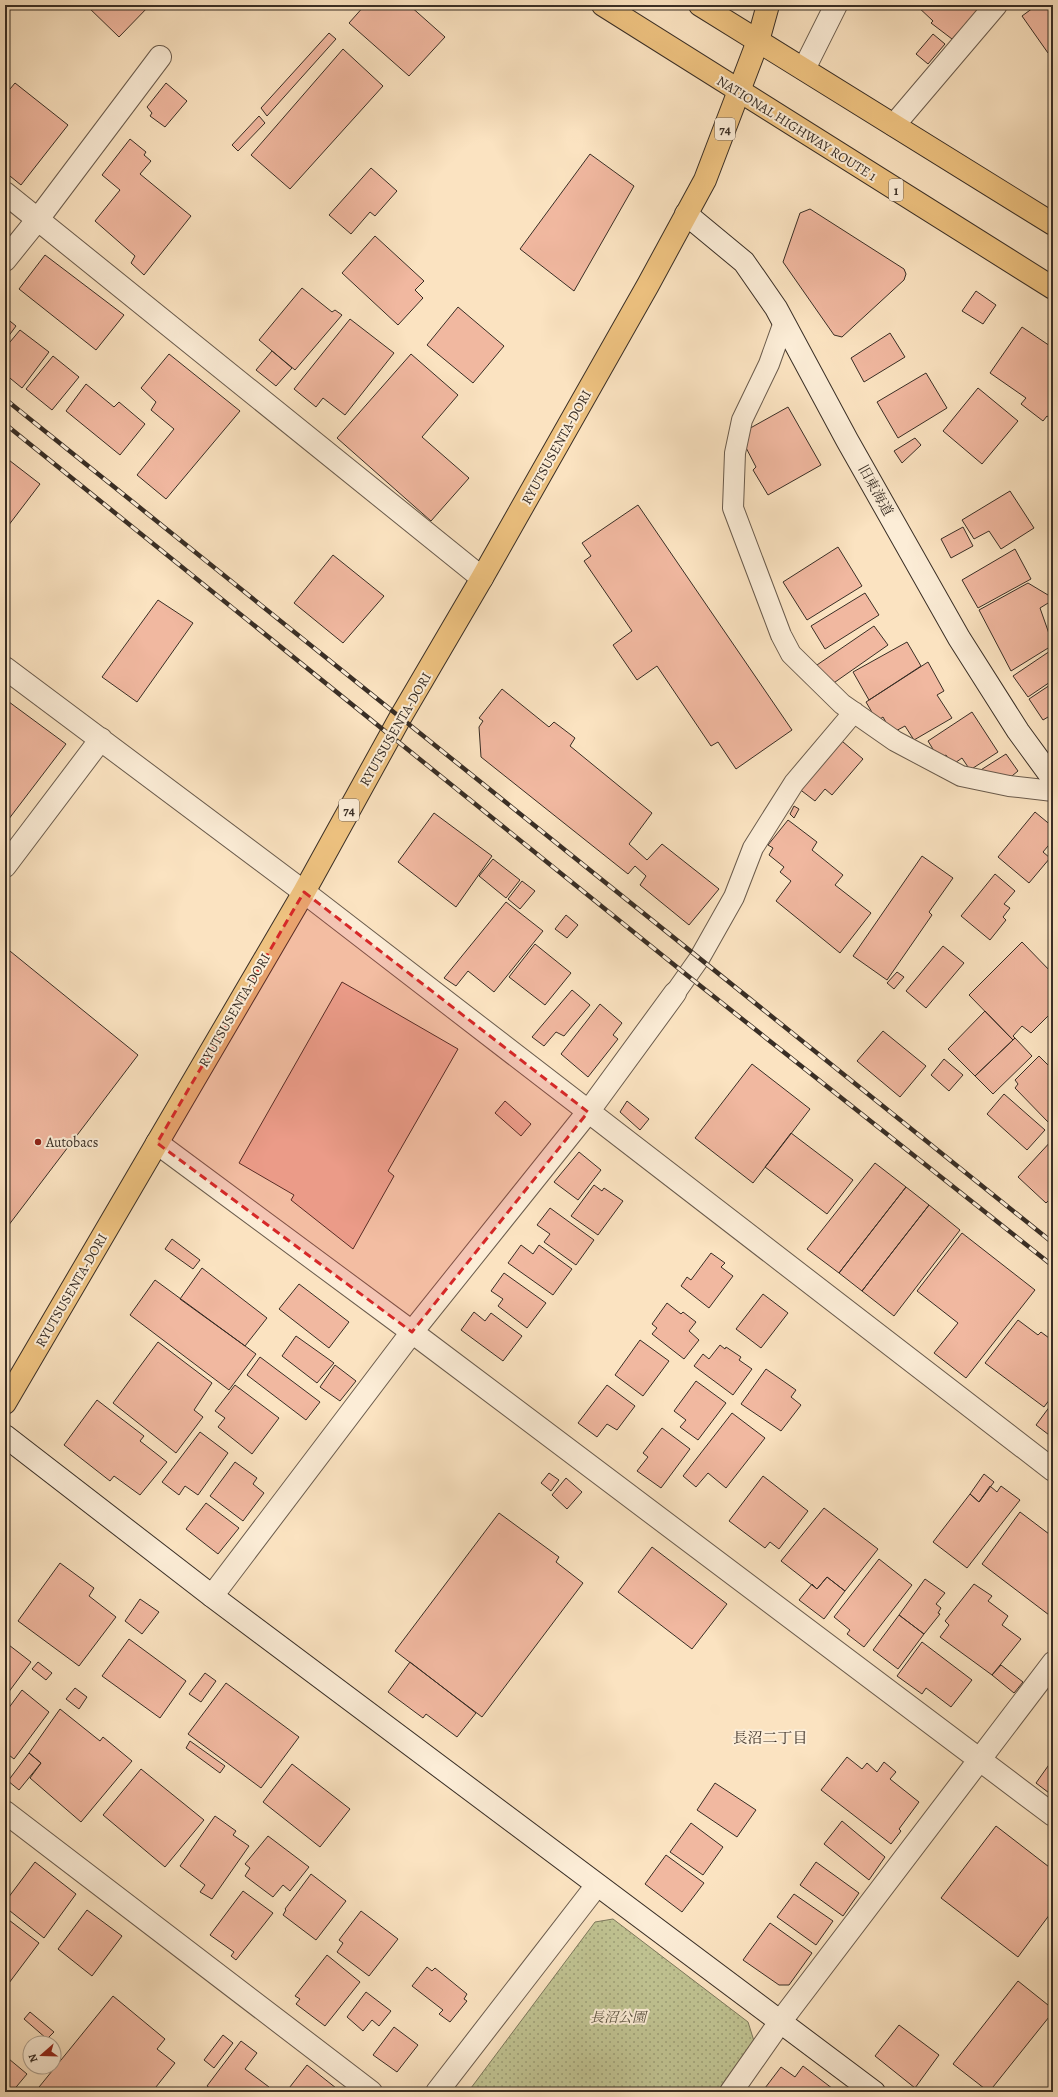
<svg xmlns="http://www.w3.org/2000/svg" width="1058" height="2097" font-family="Alegreya,'Noto Serif JP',serif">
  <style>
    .park { fill: url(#park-dots); stroke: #7c785c }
    .building { fill: #f1b8a0; stroke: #392e25 }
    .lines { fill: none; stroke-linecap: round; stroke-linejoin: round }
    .lane-casing { stroke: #6a5b4c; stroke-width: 22 }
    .street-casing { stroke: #6a5b4c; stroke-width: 24 }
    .secondary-casing { stroke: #392e25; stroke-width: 24 }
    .primary-casing { stroke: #392e25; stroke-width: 24 }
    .highway-casing { stroke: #392e25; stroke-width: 24 }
    .lane { stroke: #fcedd7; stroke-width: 20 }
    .street { stroke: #fcedd7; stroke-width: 22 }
    .secondary { stroke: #fcedd7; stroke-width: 22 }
    .primary { stroke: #eec280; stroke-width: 22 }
    .highway { stroke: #eec280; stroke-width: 22 }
    .rail-casing { stroke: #392e25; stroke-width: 4.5 }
    .rail { stroke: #fcedd7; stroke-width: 3; stroke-dasharray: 9; stroke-linecap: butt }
    .marked { fill: #d62828; fill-opacity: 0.2; stroke: #d62828; stroke-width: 3; stroke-dasharray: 8 5; stroke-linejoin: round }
    .poi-dot { fill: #8f2418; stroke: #fcedd7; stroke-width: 1.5 }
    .labels { text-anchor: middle; stroke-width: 4; stroke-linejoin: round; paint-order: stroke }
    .shield { fill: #fcedd7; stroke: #74675a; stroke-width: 1 }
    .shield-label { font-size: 13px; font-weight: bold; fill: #392e25 }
    .street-label { font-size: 14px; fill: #392e25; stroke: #fcedd7 }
    .poi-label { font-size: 14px; fill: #392e25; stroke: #fcedd7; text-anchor: start }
    .park-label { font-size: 14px; font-style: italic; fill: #5b5340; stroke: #fcedd7 }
    .neighbourhood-label { font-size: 15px; fill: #392e25; stroke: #fcedd7 }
  </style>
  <defs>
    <pattern id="park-dots" width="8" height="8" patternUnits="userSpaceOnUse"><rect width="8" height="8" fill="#c0c392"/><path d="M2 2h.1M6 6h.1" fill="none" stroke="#9d9f77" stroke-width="1.8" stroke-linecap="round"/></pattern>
  </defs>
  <rect width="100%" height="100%" fill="#fbe3c1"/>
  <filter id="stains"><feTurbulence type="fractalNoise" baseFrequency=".005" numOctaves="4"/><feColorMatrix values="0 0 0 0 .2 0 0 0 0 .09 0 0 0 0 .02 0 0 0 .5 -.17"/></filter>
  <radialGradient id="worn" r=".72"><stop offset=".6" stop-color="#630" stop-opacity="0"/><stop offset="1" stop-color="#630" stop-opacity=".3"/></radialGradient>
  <path class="park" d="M613 1919 748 2022 754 2041 717 2092H468L595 1922Z"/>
  <path class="building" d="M86 5H150L119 37Z
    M365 5H409L445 37 409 76 349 23Z
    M916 5H983L952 39 931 23 933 21Z
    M1037 5H1053V49L1048 53 1022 16Z
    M329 33 336 39 267 116 261 108Z
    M933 34 945 44 928 64 916 54Z
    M343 49 383 86 290 189 251 155Z
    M15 83 68 125 21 185 5 172V95Z
    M166 83 187 101 165 127 150 116 152 113 147 107Z
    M259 116 265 123 238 151 232 145Z
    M130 139 146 152 144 155 151 161 140 174 191 216 144 275 131 263 135 256 95 221 120 190 102 175Z
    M590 154 634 186 574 291 520 249Z
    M371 168 397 191 375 216 370 212 351 234 329 215Z
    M810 209 904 269 906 274 904 280 842 337 834 335 783 262 800 213Z
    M375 236 424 281 415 290 423 298 398 325 342 273Z
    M45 255 124 315 96 350 19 289Z
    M302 288 332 312 335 310 342 315 295 370 259 340Z
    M976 291 996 305 983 324 962 311Z
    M458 307 504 346 473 383 427 345Z
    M5 317 16 326 5 341Z
    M350 319 394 353 345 415 323 398 316 407 294 389Z
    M1022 327 1053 348V420L1047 416 1043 421 1021 404 1026 398 990 373Z
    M20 330 49 352 22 388 5 374V348Z
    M890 333 905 357 864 382 851 358Z
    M272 351 292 368 276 386 256 370Z
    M169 354 240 411 166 499 137 475 174 429 151 410 156 402 141 388Z
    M411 354 458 395 422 437 469 478 431 521 337 438Z
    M53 356 79 377 52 410 26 389Z
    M926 373 947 408 898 438 877 402Z
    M86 384 114 407 119 402 145 424 120 455 66 411Z
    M978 388 1018 421 982 464 943 431Z
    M788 407 821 465 768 495 753 470 756 467 742 440 745 431Z
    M915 438 921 445 902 463 894 451Z
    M5 457 40 484 5 530Z
    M1010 491 1034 528 1001 549 989 531 974 539 962 520Z
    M638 505 792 730 736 769 718 742 711 746 657 666 637 680 613 645 632 631 584 561 591 556 582 543Z
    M963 527 973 546 951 558 941 539Z
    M838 547 862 586 807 620 783 582Z
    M1015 549 1031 579 978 608 962 580Z
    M333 555 384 596 343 643 294 603Z
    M1028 583 1053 598V600L1040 608 1053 645 1011 671 979 610Z
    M865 593 879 615 825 649 811 626Z
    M158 600 193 623 137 702 102 677Z
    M874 626 888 645 828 687 814 667Z
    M907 642 921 666 869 700 853 672Z
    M1053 649V680L1028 697 1013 676Z
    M928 662 944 691 937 695 952 718 914 740 905 726 892 733 883 717 877 721 866 702Z
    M1053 683V714L1043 720 1029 699Z
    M502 689 549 727 554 722 575 738 570 746 652 813 629 844 647 860 662 844 719 889 689 925 640 885 646 876 635 866 628 874 481 757 479 727 483 721 479 718Z
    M5 699 66 744 5 824Z
    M972 712 998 752 970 770 962 758 952 765 946 755 939 759 928 741Z
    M836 736 863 759 832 795 825 789 815 801 794 785Z
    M1006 754 1018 771 1007 780 976 773Z
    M794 806 799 809 794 818 790 814Z
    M1035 812 1053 827V840L1043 852 1050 858 1029 883 998 857Z
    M434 813 492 856 456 907 398 862Z
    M788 820 817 842 812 850 843 875 835 885 871 913 840 953 776 901 791 881 780 872 784 867 769 855 773 848 768 845Z
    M922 856 953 878 929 912 932 915 887 980 853 956Z
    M493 859 520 880 506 898 479 876Z
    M995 874 1015 891 1004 904 1010 908 1003 917 1006 920 990 940 961 916Z
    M522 881 535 891 520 909 508 899Z
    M506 902 543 931 494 992 468 971 456 986 444 978Z
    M566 915 578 925 567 938 555 929Z
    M1022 942 1053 974V1011L1031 1033 1022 1026 1013 1036 1015 1038 1013 1040 969 995Z
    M535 944 571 973 545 1005 509 977Z
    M943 946 964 963 926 1008 906 991Z
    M5 947 138 1055 5 1230Z
    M897 972 904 977 894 989 887 983Z
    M342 982 458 1049 388 1171 394 1176 353 1249 291 1200 294 1195 239 1163Z
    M572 990 590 1005 564 1036 556 1032 544 1046 532 1037Z
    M600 1004 622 1023 613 1035 618 1039 588 1077 561 1054Z
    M985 1011 1013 1040 975 1076 948 1049Z
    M883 1031 926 1066 900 1097 857 1061Z
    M1015 1038 1032 1056 993 1094 975 1076Z
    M1039 1056 1053 1070V1117L1048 1122 1015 1088 1018 1084 1015 1080Z
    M944 1059 963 1075 949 1091 931 1075Z
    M752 1064 810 1109 753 1183 695 1138Z
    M1004 1094 1045 1130 1027 1150 987 1114Z
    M505 1101 531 1124 521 1136 495 1113Z
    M627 1101 649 1119 640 1130 620 1112Z
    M791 1133 853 1180 827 1214 765 1167Z
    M1053 1139V1196L1046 1203 1018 1177Z
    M579 1152 601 1170 578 1200 554 1182Z
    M875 1163 906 1187 839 1273 807 1249Z
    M594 1185 602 1191 604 1188 623 1201 598 1235 571 1216Z
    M906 1187 929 1205 862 1291 839 1273Z
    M929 1205 960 1230 894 1316 862 1291Z
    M550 1208 594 1240 576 1265 544 1242 550 1234 537 1225Z
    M962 1233 1035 1290 966 1378 934 1353 958 1323 917 1291Z
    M172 1239 200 1260 193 1269 165 1249Z
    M521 1245 533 1254 539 1245 572 1269 553 1295 508 1263Z
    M711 1253 725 1263 721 1267 733 1276 709 1308 681 1286 687 1277 691 1280Z
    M202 1268 267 1318 245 1346 180 1299Z
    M504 1273 546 1303 527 1328 498 1306 503 1299 491 1291Z
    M155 1280 256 1354 229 1390 130 1315Z
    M299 1284 349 1322 329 1348 279 1309Z
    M763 1294 788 1313 761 1348 736 1329Z
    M667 1303 681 1314 683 1312 696 1322 689 1331 699 1340 684 1359 652 1334 657 1328 652 1324Z
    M474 1312 485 1321 491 1313 522 1336 503 1361 461 1330Z
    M1018 1320 1038 1335 1041 1332 1053 1341V1395L1044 1407 985 1363Z
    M296 1336 334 1363 317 1383 282 1356Z
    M640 1340 669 1361 643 1396 615 1375Z
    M158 1342 212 1383 194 1410 203 1417 176 1453 113 1403Z
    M720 1345 725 1349 726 1347 741 1357 739 1360 752 1369 733 1395 694 1366 703 1354 709 1359Z
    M260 1357 320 1402 306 1420 247 1375Z
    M335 1365 356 1381 340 1401 320 1387Z
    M766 1369 796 1390 791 1397 801 1405 781 1431 741 1404Z
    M696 1381 726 1403 698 1440 680 1427 686 1420 674 1411Z
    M235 1385 279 1418 252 1454 218 1427 225 1418 215 1411Z
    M607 1385 635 1406 617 1430 607 1424 597 1437 578 1423Z
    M97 1400 144 1436 140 1441 167 1462 140 1495 114 1476 110 1481 64 1445Z
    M1053 1402V1438L1036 1425Z
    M732 1413 765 1438 726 1488 708 1473 696 1487 683 1476Z
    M662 1428 690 1449 661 1488 637 1471 648 1457 643 1453Z
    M200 1432 228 1453 198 1495 185 1486 179 1495 162 1482Z
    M235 1462 257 1478 253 1484 264 1493 243 1521 210 1496Z
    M549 1473 559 1480 551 1491 541 1483Z
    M984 1474 994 1482 979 1502 970 1494Z
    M763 1476 808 1511 779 1549 770 1542 765 1548 729 1521Z
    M566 1478 582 1492 567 1509 552 1495Z
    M990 1486 997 1492 1001 1486 1020 1500 967 1568 933 1542 970 1494 979 1502Z
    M206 1503 239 1528 218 1554 186 1529Z
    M824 1508 878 1549 845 1591 827 1577 817 1589 781 1561Z
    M1020 1512 1053 1537V1618L982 1564Z
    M499 1513 559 1557 556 1562 583 1583 482 1717 395 1651Z
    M652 1547 727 1604 692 1649 618 1592Z
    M879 1559 912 1585 864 1647 847 1634 850 1630 834 1617Z
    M60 1563 94 1588 89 1596 116 1617 79 1666 18 1621Z
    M827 1577 845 1591 824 1619 799 1600 812 1584 817 1589Z
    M925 1579 945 1593 936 1604 941 1608 938 1613 940 1614 924 1634 899 1615Z
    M974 1584 992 1596 988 1601 1008 1616 1002 1625 1021 1639 992 1675 940 1637 949 1625 945 1621Z
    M140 1599 159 1612 142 1634 125 1621Z
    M899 1615 924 1634 898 1669 873 1650Z
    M129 1639 186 1681 160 1718 102 1676Z
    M5 1642 31 1662 5 1697Z
    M922 1642 972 1680 951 1707 926 1688 922 1694 897 1676Z
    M38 1662 52 1673 46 1680 32 1669Z
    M410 1662 476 1713 457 1737 426 1714 423 1718 388 1692Z
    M1001 1665 1023 1682 1014 1693 992 1675Z
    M205 1673 216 1681 201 1702 189 1694Z
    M226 1683 299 1737 261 1788 188 1734Z
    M75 1688 87 1697 79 1709 66 1699Z
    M22 1690 49 1712 14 1759 5 1752V1713Z
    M60 1709 100 1741 103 1737 132 1761 81 1822 30 1778 41 1763 29 1753Z
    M190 1741 225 1766 220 1773 186 1748Z
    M29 1753 41 1763 19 1790 8 1781Z
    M847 1757 862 1769 867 1763 877 1772 884 1762 896 1772 890 1779 919 1802 899 1829 901 1831 891 1844 821 1790Z
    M1053 1759V1796L1036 1783Z
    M292 1764 350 1809 320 1847 263 1802Z
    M141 1769 204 1820 165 1867 103 1815Z
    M715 1783 756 1810 737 1837 697 1810Z
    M215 1816 236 1831 233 1835 249 1846 212 1899 200 1892 205 1885 180 1866Z
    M842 1821 885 1857 869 1880 824 1844Z
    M691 1823 723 1847 703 1875 670 1852Z
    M996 1826 1053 1870V1910L1018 1957 941 1898Z
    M268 1836 309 1867 290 1891 283 1885 273 1897 245 1876 250 1868 245 1864Z
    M666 1855 704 1883 682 1912 645 1884Z
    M35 1862 76 1894 44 1938 5 1907V1902Z
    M816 1862 859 1893 843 1916 800 1885Z
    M311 1874 346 1901 316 1940 283 1915 286 1910 285 1909Z
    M243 1891 273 1913 236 1960 231 1956 234 1952 210 1935Z
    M794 1894 833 1921 816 1945 777 1917Z
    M87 1910 122 1936 92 1976 58 1949Z
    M361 1911 398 1939 369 1976 337 1952 343 1943 339 1940Z
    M5 1917 39 1943 9 1983 5 1980Z
    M770 1923 812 1953 789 1985H779L743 1960Z
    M327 1955 360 1982 325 2026 296 2004 300 1999 295 1996Z
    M427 1967 432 1971 435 1968 467 1994 464 1999 467 2001 450 2022 439 2014 443 2010 412 1986Z
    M1018 1981 1053 2009V2012L989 2092 953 2064Z
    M366 1992 391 2011 379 2026 372 2020 363 2031 347 2017Z
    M113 1996 165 2039 157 2049 175 2063 152 2092H35Z
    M30 2012 54 2032 47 2039 24 2019Z
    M899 2025 939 2055 915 2088 875 2056Z
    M394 2027 418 2045 397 2072 373 2055Z
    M223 2035 233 2043 214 2068 204 2060Z
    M241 2041 257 2053 245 2069 269 2087 265 2092H215L207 2086Z
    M9 2059 27 2074 12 2092H5V2064Z
    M307 2065 341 2092H286Z
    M803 2066 837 2092H762L781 2067 795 2077Z"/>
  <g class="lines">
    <defs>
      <path id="lane" d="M784 322 769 364 742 420 735 453 733 508 781 635 791 654 842 704 895 741 961 776 1009 786 1053 791
        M675 993 699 959 734 897 753 848 794 783 854 712"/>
      <path id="street" d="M804 69 836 5
        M894 125 996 5
        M5 193 482 578
        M5 260 38 219 160 57
        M5 668 304 892 1053 1470
        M5 866 101 739
        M157 1143 412 1332 1053 1815
        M212 1596 412 1332 588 1112 675 993
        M5 1812 371 2092
        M437 2092 597 1885
        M731 2092 780 2022 1053 1663"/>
      <path id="secondary" d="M686 214 744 262 776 308 847 440 959 638 1018 731 1053 779
        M5 1436 212 1596 874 2092"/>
      <path id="primary" d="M5 1403 304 892 400 718 482 578 648 285 705 180 758 41 768 5"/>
      <path id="highway" d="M603 5 1053 288
        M700 5 1053 224"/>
    </defs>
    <use href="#lane" class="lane-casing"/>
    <use href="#street" class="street-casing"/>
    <use href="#secondary" class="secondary-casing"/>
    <use href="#primary" class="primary-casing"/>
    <use href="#highway" class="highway-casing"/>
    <use href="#lane" class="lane"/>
    <use href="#street" class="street"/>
    <use href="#secondary" class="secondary"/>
    <use href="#primary" class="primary"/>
    <use href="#highway" class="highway"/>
    <defs>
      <path id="rail" d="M5 399 1053 1243
        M5 424 688 976 1053 1266"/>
    </defs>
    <use href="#rail" class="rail-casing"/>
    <use href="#rail" class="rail"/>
  </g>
  <path class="marked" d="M304 892 588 1112 412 1332 157 1143Z"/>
  <circle class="poi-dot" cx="38" cy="1142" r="4"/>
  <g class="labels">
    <g class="shield">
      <rect x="715" y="118" width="20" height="22" rx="3"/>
      <rect x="889" y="179" width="14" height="22" rx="3"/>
      <rect x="339" y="799" width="20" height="22" rx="3"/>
    </g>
    <g class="shield-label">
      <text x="725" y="134">74</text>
      <text x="896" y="195">1</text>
      <text x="349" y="815">74</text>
    </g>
    <g class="street-label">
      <text transform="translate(797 128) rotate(32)" y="5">NATIONAL HIGHWAY ROUTE 1</text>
      <text transform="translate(556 447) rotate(-61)" y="5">RYUTSUSENTA-DORI</text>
      <text transform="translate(876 490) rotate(61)" y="5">旧東海道</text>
      <text transform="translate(395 729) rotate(-60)" y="5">RYUTSUSENTA-DORI</text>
      <text transform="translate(234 1010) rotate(-60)" y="5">RYUTSUSENTA-DORI</text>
      <text transform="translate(71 1290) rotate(-60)" y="5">RYUTSUSENTA-DORI</text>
    </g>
    <g class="poi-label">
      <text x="46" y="1147">Autobacs</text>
    </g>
    <g class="park-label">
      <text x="618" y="2022">長沼公園</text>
    </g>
    <g class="neighbourhood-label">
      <text x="770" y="1743">長沼二丁目</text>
    </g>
  </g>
  <rect width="1058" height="2097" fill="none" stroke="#fbe3c1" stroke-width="20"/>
  <rect x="6" y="6" width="1046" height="2085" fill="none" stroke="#392e25" stroke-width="2"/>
  <rect x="10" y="10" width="1038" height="2077" fill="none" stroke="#392e25"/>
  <g transform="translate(42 2055) rotate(250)"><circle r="19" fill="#fcedd7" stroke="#aea190"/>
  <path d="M0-3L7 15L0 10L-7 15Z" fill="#8f2418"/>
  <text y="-6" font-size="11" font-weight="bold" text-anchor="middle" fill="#392e25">N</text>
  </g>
  <rect width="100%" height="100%" filter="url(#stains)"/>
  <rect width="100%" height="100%" fill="url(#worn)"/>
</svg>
